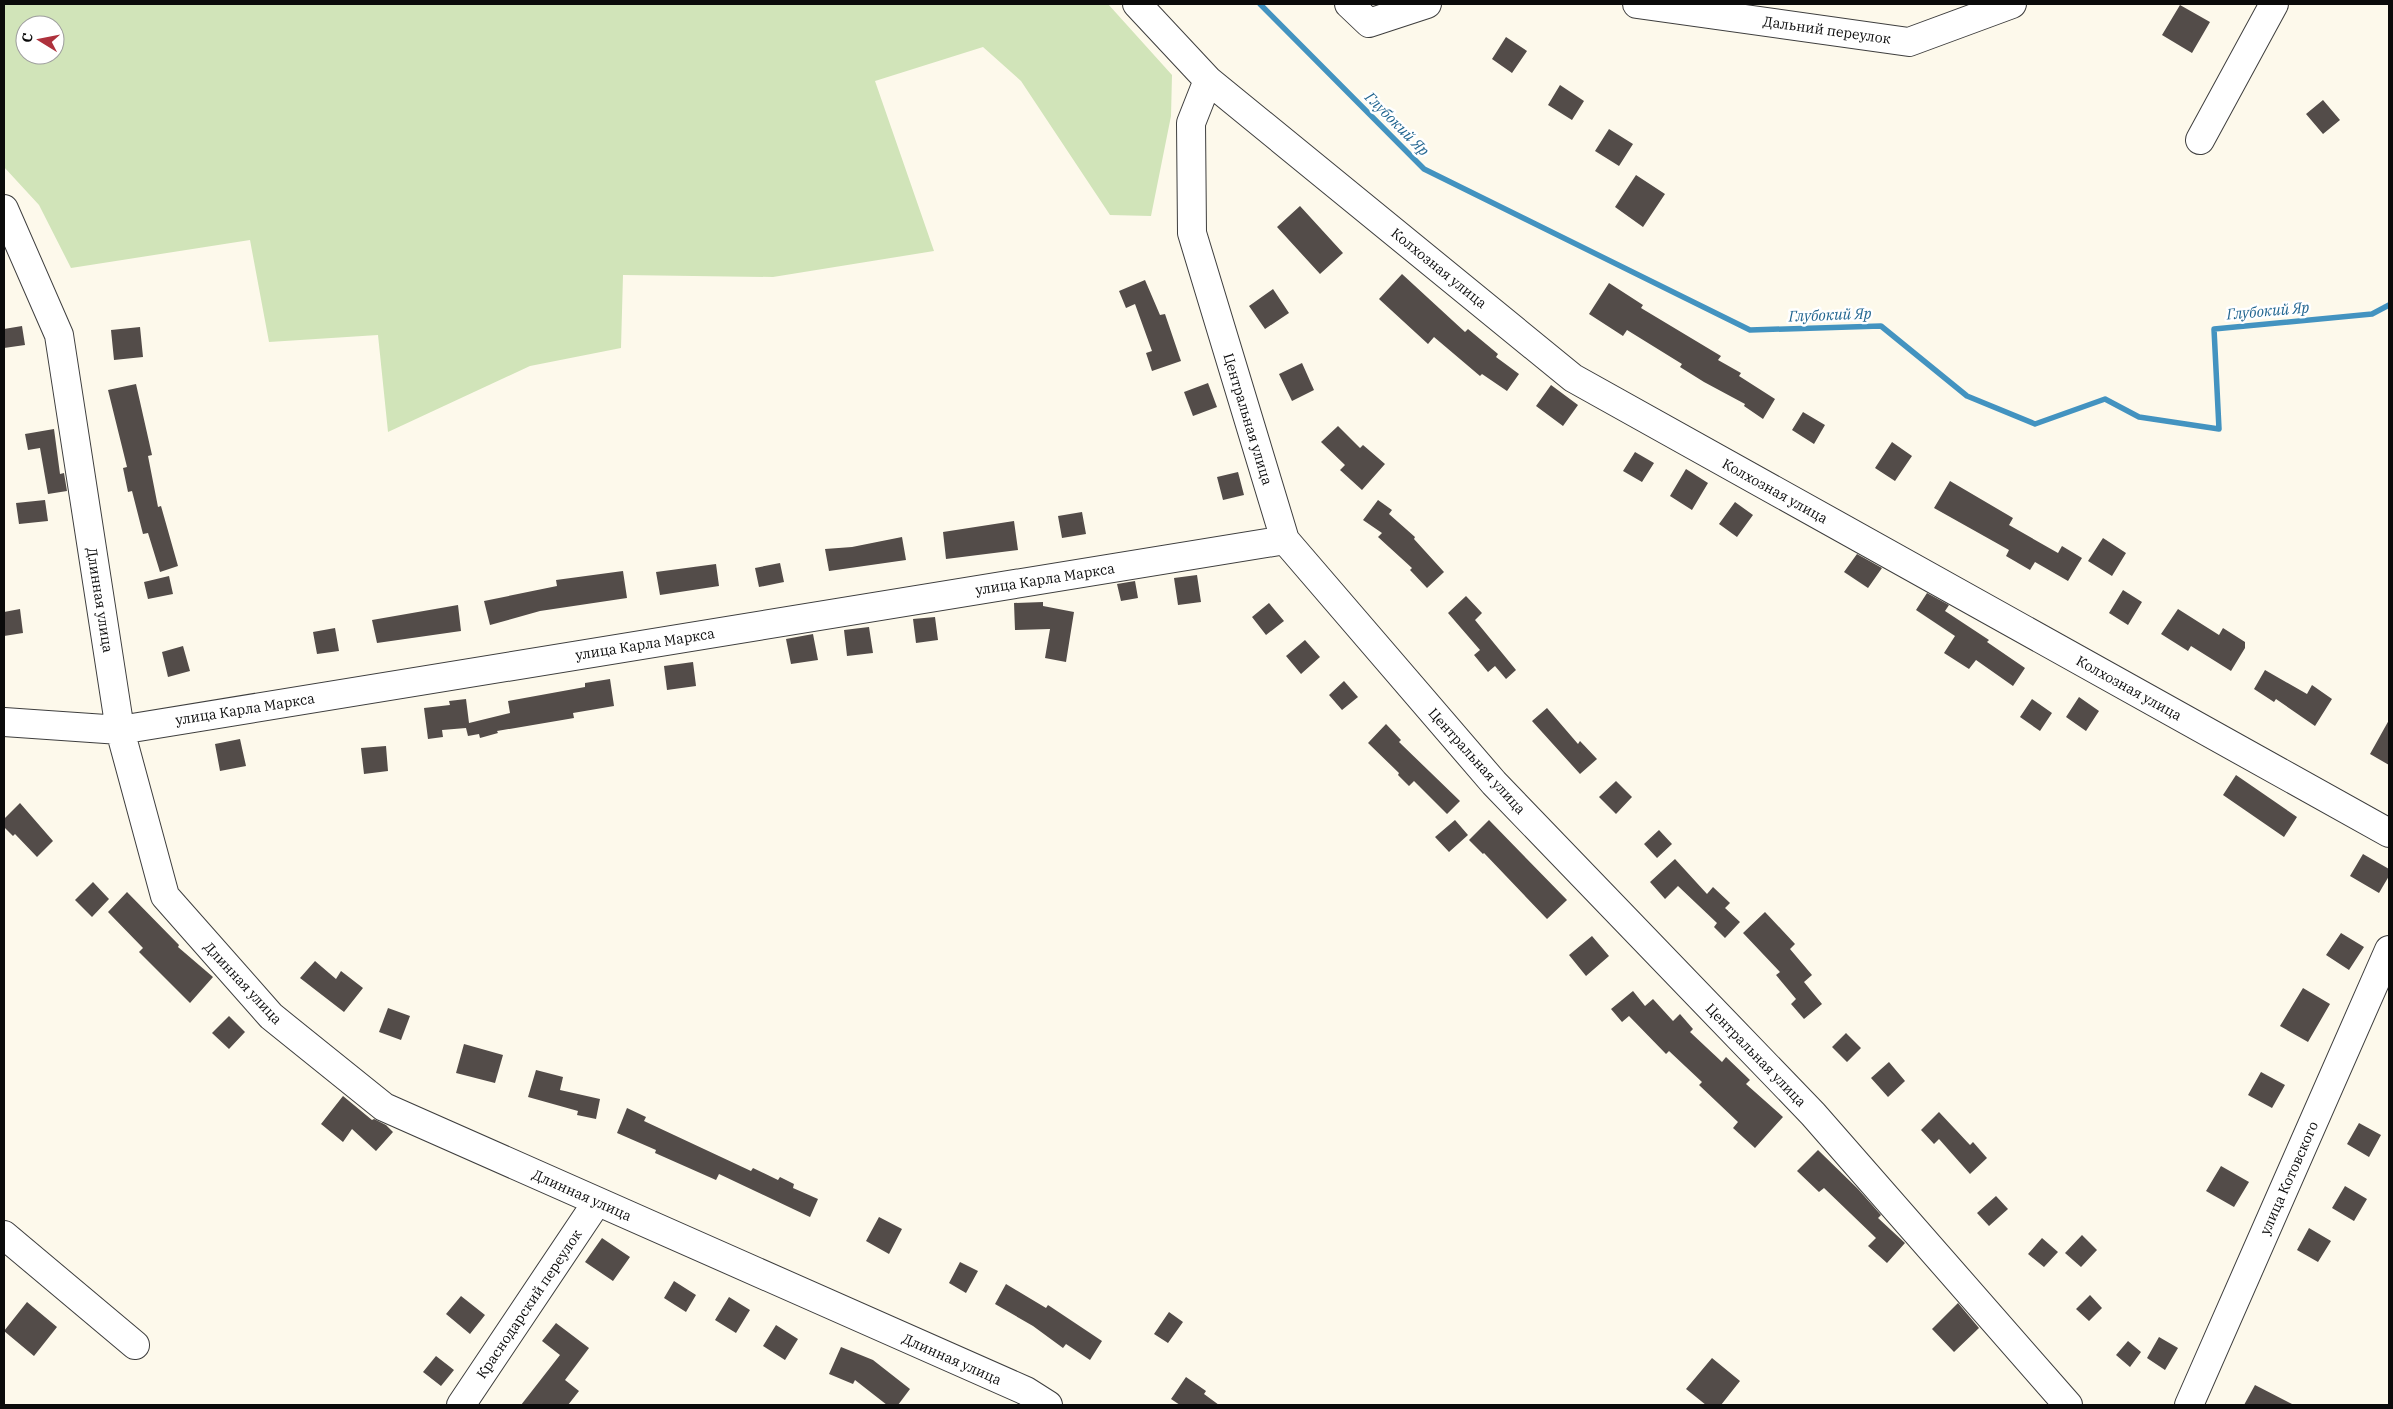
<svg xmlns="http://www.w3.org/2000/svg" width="2393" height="1409" font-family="'IBM Plex Serif',serif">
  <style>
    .green { fill: #d1e4b9; fill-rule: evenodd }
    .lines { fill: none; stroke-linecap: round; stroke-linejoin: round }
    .stream { stroke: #4393c0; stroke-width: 5.5 }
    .building { fill: #534c49 }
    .minor-casing { stroke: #3e3e3e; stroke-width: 30 }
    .minor { stroke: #fff; stroke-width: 28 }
    .labels { text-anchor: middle; stroke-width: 5; stroke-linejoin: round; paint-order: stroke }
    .street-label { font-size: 14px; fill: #0b0b0b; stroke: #fff }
    .water-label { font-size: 15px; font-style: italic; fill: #216590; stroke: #fff }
  </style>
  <rect width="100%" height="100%" fill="#fdf9eb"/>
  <path class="green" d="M4 4H1108L1172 75 1171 116 1151 216 1110 215 1021 81 983 47 875 81 934 251 773 277 623 275 621 348 530 366 388 432 378 335 269 342 250 240 71 268 39 205 4 167ZM25 25H55V55H25Z"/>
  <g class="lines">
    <path class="stream" d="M1260 4 1424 169 1750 330 1881 326 1967 396 2035 424 2105 399 2139 417 2219 429 2214 329 2372 314 2389 305"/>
  </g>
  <path class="building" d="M2180 5 2210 22 2192 53 2162 35Z
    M1506 37 1527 51 1512 73 1492 59Z
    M1560 85 1584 101 1572 120 1548 105Z
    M2323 100 2340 120 2323 134 2306 114Z
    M1609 129 1633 144 1619 166 1595 151Z
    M1636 175 1665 194 1643 227 1615 207Z
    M1300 206 1343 253 1320 274 1277 227Z
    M1402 274 1465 332 1468 329 1498 354 1496 357 1519 374 1507 391 1482 374 1480 376 1434 337 1428 344 1379 299Z
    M1145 280 1160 315 1165 314 1181 361 1152 371 1146 353 1152 351 1135 304 1126 308 1119 291Z
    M1609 283 1643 305 1641 308 1721 356 1718 360 1741 373 1739 376 1775 399 1763 419 1744 406 1745 404 1704 382 1680 367 1682 364 1627 330 1623 336 1589 314Z
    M1273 289 1289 313 1265 329 1249 306Z
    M22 326 25 345 4 348V329Z
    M140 327 143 357 114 360 111 330Z
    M1302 363 1314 390 1292 401 1279 374Z
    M1208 383 1217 407 1193 416 1184 392Z
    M136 384 152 455 148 456 158 507 161 506 178 566 160 572 148 533 143 534 132 491 128 492 123 468 127 467 108 390Z
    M1551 385 1578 405 1563 426 1536 406Z
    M1803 412 1825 425 1814 444 1792 430Z
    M1338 426 1360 448 1363 445 1385 464 1362 490 1340 470 1345 465 1321 442Z
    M54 429 60 474 64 473 67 491 48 494 40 448 28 450 25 434Z
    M1892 442 1912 456 1895 481 1875 468Z
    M1635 452 1654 463 1642 482 1623 471Z
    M1686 469 1708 483 1692 510 1670 496Z
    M1238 472 1244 495 1223 500 1217 477Z
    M1950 481 2013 518 2009 525 2058 553 2062 546 2082 558 2068 581 2035 562 2030 570 2006 556 2009 550 1934 508Z
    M45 500 48 521 19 524 16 503Z
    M1378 500 1392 510 1389 514 1415 537 1414 539 1444 572 1427 588 1410 570 1412 568 1378 537 1382 533 1363 520Z
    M1735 502 1753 515 1737 537 1719 524Z
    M1082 512 1086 534 1062 538 1058 516Z
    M1014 521 1018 550 946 559 943 532Z
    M902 537 906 560 829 571 825 549 852 547Z
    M2103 538 2126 553 2112 576 2088 561Z
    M1857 554 1882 568 1868 588 1844 572Z
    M780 563 784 582 759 587 755 568Z
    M716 564 719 586 660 595 656 572Z
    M623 571 627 598 540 611 490 625 484 601 557 586 556 580Z
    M1197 575 1201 602 1178 605 1174 578Z
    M169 576 173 594 148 599 144 582Z
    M1135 581 1138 598 1121 601 1117 584Z
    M2123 590 2142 602 2128 625 2109 613Z
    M1927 593 1949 605 1945 611 1989 640 1987 642 2025 668 2013 686 1976 660 1969 669 1944 653 1955 636 1916 610Z
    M1466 596 1482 613 1475 620 1516 670 1506 679 1495 666 1488 672 1474 655 1480 650 1448 613Z
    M1043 602V606L1074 612 1066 662 1045 658 1050 629 1015 630 1014 603Z
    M1269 603 1284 621 1266 635 1252 617Z
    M458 605 461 631 377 643 372 620Z
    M20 609 23 633 4 636V612Z
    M2178 609 2219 635 2223 628 2245 642V648L2231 671 2191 646 2188 651 2161 634Z
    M935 617 938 640 916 643 913 619Z
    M869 627 873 653 847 656 844 630Z
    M335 628 339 651 317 654 313 632Z
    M813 634 818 660 791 664 786 639Z
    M1305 640 1320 657 1301 674 1286 656Z
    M183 646 190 671 168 677 162 652Z
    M693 662 696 686 667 690 664 666Z
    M2265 670 2307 694 2312 685 2332 699 2315 726 2276 699 2274 702 2254 689Z
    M610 679 614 706 573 713 574 718 497 731 498 733 480 738 479 734 468 736 466 728 442 730 443 737 428 739 424 708 450 705 449 701 466 699 469 723 510 713 508 701 585 687V683Z
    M1344 681 1358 697 1342 710 1329 695Z
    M2079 697 2099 711 2086 731 2066 717Z
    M2032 699 2052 713 2040 731 2020 717Z
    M1547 708 1578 744 1580 741 1597 759 1580 774 1532 721Z
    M2389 720V765L2370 754Z
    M1386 724 1401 740 1399 742 1460 801 1447 814 1414 781 1409 786 1398 775 1399 773 1368 743Z
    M240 739 246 766 220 771 215 744Z
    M386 746 388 771 364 774 361 748Z
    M2236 775 2297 817 2284 837 2223 795Z
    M1616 781 1632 797 1616 814 1599 797Z
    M20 803 53 841 37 857 15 834 13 836 4 827V819Z
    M1455 820 1468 835 1449 852 1435 837Z
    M1489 820 1567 900 1547 919 1484 853 1483 854 1469 840Z
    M1659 830 1672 844 1657 858 1644 844Z
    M2363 854 2389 869V876L2379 893 2350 876Z
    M1675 859 1707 894 1713 887 1730 903 1725 908 1740 922 1725 938 1714 927 1717 923 1678 886 1665 899 1650 882Z
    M93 882 109 899 92 917 75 900Z
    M127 892 179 945 178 947 213 977 190 1003 139 952 143 948 108 912Z
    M1765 912 1795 944 1790 949 1812 975 1804 982 1822 1004 1804 1019 1791 1004 1796 999 1776 975 1780 972 1743 933Z
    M2341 933 2364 947 2349 970 2326 955Z
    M1592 936 1609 956 1586 976 1569 955Z
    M315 961 336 979 341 971 363 988 344 1012 300 978Z
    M2303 988 2330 1004 2308 1042 2280 1026Z
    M1633 991 1645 1006 1653 999 1673 1021 1680 1014 1693 1029 1690 1032 1722 1062 1726 1057 1750 1080 1746 1084 1783 1117 1755 1148 1733 1128 1738 1122 1699 1085 1702 1082 1669 1051 1666 1054 1629 1016 1622 1022 1611 1009Z
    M388 1008 410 1016 401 1040 379 1032Z
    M229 1016 245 1032 229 1049 212 1033Z
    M1846 1033 1861 1048 1847 1062 1832 1047Z
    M464 1044 503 1055 495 1083 456 1073Z
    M1889 1062 1905 1081 1888 1097 1871 1078Z
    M536 1070 563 1077 560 1090 600 1099 596 1119 577 1115 578 1111 528 1097Z
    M2261 1072 2285 1085 2272 1108 2248 1095Z
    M343 1096 372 1120 374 1119 386 1125 393 1132 376 1151 352 1129 343 1142 321 1124Z
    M627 1108 646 1117 644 1121 751 1171 753 1168 778 1180 780 1177 794 1184 793 1188 818 1199 810 1217 719 1174 716 1180 655 1153 656 1150 617 1133Z
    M1939 1112 1970 1145 1973 1142 1987 1158 1970 1174 1939 1139 1934 1144 1921 1130Z
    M2359 1123 2381 1135 2369 1157 2347 1144Z
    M1818 1150 1858 1189 1881 1215 1878 1218 1905 1243 1887 1263 1868 1246 1876 1238 1824 1188 1819 1192 1797 1171Z
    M2221 1166 2249 1182 2234 1207 2206 1191Z
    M2345 1186 2367 1199 2354 1221 2332 1208Z
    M1996 1196 2008 1209 1989 1226 1977 1213Z
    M879 1217 902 1229 889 1254 866 1241Z
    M2309 1228 2331 1241 2318 1262 2297 1250Z
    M2082 1235 2097 1250 2081 1267 2065 1253Z
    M602 1238 630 1257 613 1281 585 1262Z
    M2042 1238 2058 1252 2044 1267 2028 1254Z
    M960 1262 978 1271 966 1293 949 1283Z
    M674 1281 696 1295 686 1312 664 1298Z
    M1006 1284 1046 1308 1048 1305 1102 1341 1090 1360 1066 1344 1063 1348 1033 1326 995 1304Z
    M2090 1295 2102 1308 2089 1321 2076 1309Z
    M461 1296 485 1315 470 1334 446 1314Z
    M729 1297 750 1310 736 1333 715 1320Z
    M27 1302 57 1327 34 1356 4 1331Z
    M1958 1303 1979 1328 1954 1352 1932 1329Z
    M1169 1312 1183 1322 1168 1343 1154 1334Z
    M556 1323 589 1348 565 1380 579 1391 568 1405H521L560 1355 542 1341Z
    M776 1325 798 1339 785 1360 763 1346Z
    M2159 1337 2178 1348 2165 1370 2147 1358Z
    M2128 1341 2141 1352 2130 1367 2116 1355Z
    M841 1347 873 1360 910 1389 898 1405H887L855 1380 853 1384 829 1374Z
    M436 1356 454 1370 441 1386 423 1372Z
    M1712 1358 1740 1381 1721 1405H1706L1686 1389Z
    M1186 1377 1206 1391 1204 1394 1219 1405H1180L1171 1399Z
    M2255 1385 2294 1405H2244Z"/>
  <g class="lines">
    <defs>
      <path id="minor" d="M1137 4 1208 80 1573 378 2389 833
        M1349 4 1369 23 1427 4
        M1637 4 1909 42 2012 4
        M1208 80 1191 123 1192 233 1285 540 1494 783 1813 1114 2068 1405
        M2200 140 2274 4
        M4 209 59 335 120 730 165 896 271 1016 384 1107 1026 1391 1048 1405
        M4 722 120 730 1285 540
        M4 1235 135 1345
        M461 1405 597 1202
        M2189 1405 2389 950"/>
    </defs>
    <use href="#minor" class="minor-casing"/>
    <use href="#minor" class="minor"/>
  </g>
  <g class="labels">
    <g class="street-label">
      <text transform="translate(1827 30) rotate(8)" y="5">Дальний переулок</text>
      <text transform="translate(1439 268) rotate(39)" y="5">Колхозная улица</text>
      <text transform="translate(1248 419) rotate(73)" y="5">Центральная улица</text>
      <text transform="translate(1775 491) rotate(29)" y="5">Колхозная улица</text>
      <text transform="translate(1045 579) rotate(-9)" y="5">улица Карла Маркса</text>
      <text transform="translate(100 600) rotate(81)" y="5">Длинная улица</text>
      <text transform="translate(645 644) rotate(-9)" y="5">улица Карла Маркса</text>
      <text transform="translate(2129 688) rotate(29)" y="5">Колхозная улица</text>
      <text transform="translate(245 709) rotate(-9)" y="5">улица Карла Маркса</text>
      <text transform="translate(1477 761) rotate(48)" y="5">Центральная улица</text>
      <text transform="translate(243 983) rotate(47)" y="5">Длинная улица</text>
      <text transform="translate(1756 1055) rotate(46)" y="5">Центральная улица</text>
      <text transform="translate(2289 1178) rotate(-66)" y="5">улица Котовского</text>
      <text transform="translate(582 1195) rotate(24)" y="5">Длинная улица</text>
      <text transform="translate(529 1304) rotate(-56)" y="5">Краснодарский переулок</text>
      <text transform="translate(952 1359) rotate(24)" y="5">Длинная улица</text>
    </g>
    <g class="water-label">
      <text transform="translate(1397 124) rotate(45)" y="5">Глубокий Яр</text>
      <text transform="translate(2268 311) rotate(-5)" y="5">Глубокий Яр</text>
      <text transform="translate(1830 315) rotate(-2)" y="5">Глубокий Яр</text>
    </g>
  </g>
  <rect width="2393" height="1409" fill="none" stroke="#0b0b0b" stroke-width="10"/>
  <g transform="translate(40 40) rotate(280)"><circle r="24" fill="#ffffff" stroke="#9d9d9d"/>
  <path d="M0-4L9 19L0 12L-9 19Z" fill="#ae313c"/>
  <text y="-8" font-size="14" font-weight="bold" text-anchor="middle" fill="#0b0b0b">С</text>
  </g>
</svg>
